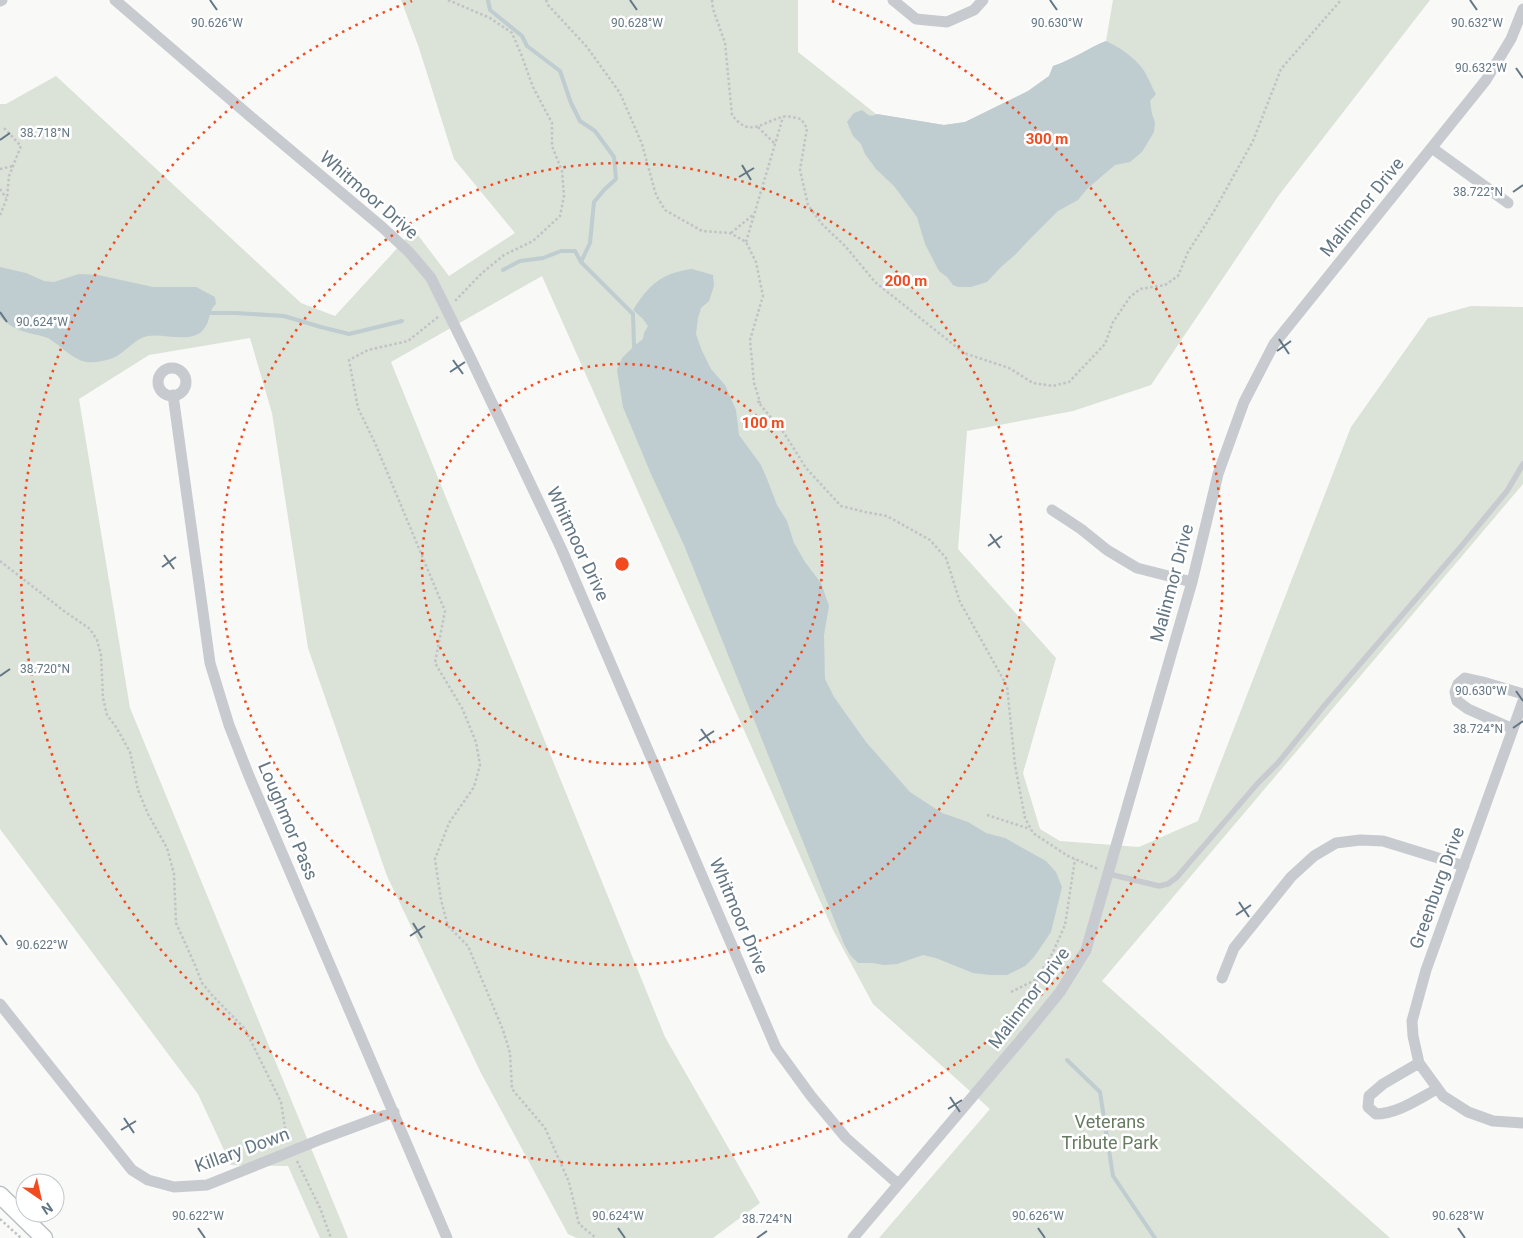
<svg xmlns="http://www.w3.org/2000/svg" width="1523" height="1238" font-family="Roboto,sans-serif">
  <style>
    .green { fill: #dbe2d7 }
    .water { fill: #bfccd0 }
    .lines { fill: none; stroke-linecap: round; stroke-linejoin: round }
    .stream { stroke: #bfccd0; stroke-width: 4 }
    .secondary-casing { stroke: #b9bfc3; stroke-width: 19 }
    .path { stroke: #c0c3c5; stroke-width: 2.5; stroke-dasharray: 2.5 2.5; stroke-linecap: butt }
    .lane { stroke: #c7cbcf; stroke-width: 5.5 }
    .street { stroke: #c7cbcf; stroke-width: 11 }
    .secondary { stroke: #fff; stroke-width: 16 }
    .ticks { fill: none; stroke: #627684; stroke-width: 2 }
    .ring { fill: none; stroke: #f14b1f; stroke-width: 2.5; stroke-dasharray: 2.5 5 }
    .labels { text-anchor: middle; stroke-width: 5; stroke-linejoin: round; paint-order: stroke }
    .street-label { font-size: 18px; fill: #627684; stroke: #fff }
    .park-label { font-size: 18px; fill: #677b61; stroke: #fff }
    .ticks-label { font-size: 12px; text-anchor: middle; fill: #627684; stroke: #fff; stroke-width: 5; stroke-linejoin: round; paint-order: stroke }
    .centre { fill: #f14b1f; stroke: #fff; stroke-width: 2.5 }
    .ring-label { font-size: 15px; text-anchor: middle; font-weight: bold; fill: #f14b1f; stroke: #fff; stroke-width: 5; stroke-linejoin: round; paint-order: stroke }
  </style>
  <rect width="100%" height="100%" fill="#f9f9f7"/>
  <path class="green" d="M401 0H798V52L876 114 944 125 965 122 1028 91 1049 76 1053 66C1072 60 1088 48 1106 41L1113 0H1430L1279 195 1151 385 1073 411 967 431 958 549 1056 658 1023 773 1040 829 1060 841 1139 847 1198 821 1351 427 1428 318 1471 306 1523 307V484L1102 981 1390 1238H879L990 1109 873 1004 833 930 542 276 391 362 665 1037 760 1203 713 1238H577L568 1234 481 1073 387 876 308 648 272 413 250 338 149 355 79 399 130 708 348 1238H320L288 1166 231 1165 198 1094 0 829V104H6L56 76 301 303 335 316 414 230 449 276 515 233 454 159 419 48Z"/>
  <path class="water" d="M1106 41C1119 47 1134 57 1142 68 1148 76 1151 86 1156 94L1150 101 1152 114 1155 122 1154 132 1142 152 1130 162 1115 165 1087 189 1078 200 1058 211 1026 243 1016 254 1001 267 987 282 971 287H958L953 285 947 277 939 271 925 244 917 217 894 186 876 169 865 154 861 144 853 136 847 122 854 113 862 110C867 114 870 118 877 114L944 125 965 122 1028 91 1049 76 1053 66C1072 60 1088 48 1106 41Z
    M0 267 26 273 44 281 54 282 79 274 98 275 153 287H196L215 297 216 304C208 310 211 322 203 330 191 344 164 333 148 336 135 338 125 353 113 358 105 361 94 363 86 362 72 359 60 345 48 338 43 336 38 335 33 334 20 331 10 327 0 317Z
    M692 269 713 275 714 286 709 301 701 308 698 318 696 334 702 351 711 369 725 385 736 410 739 435 761 465 767 479 777 505 787 521 794 543 805 562 821 583 829 606 824 635 825 679 834 697 866 742 910 792 942 813 968 822 986 833 1005 838 1046 861 1056 872 1062 887 1051 932 1034 957 1025 966 1007 975H990L973 973 936 958 923 955 897 964 884 965 873 963H858L850 955 844 944 684 545 651 474 623 407 617 370 622 358 634 346 643 339 644 333 648 326 643 319 633 310C649 285 661 273 692 269Z"/>
  <g class="lines">
    <path class="stream" d="M488 0 490 10 522 36 527 46 560 71 571 103 580 121 595 131 614 157 616 179 604 190 594 202 590 243 581 262
      M503 270 520 261 543 258 561 251H575L581 262 633 314 634 346
      M207 313H236L284 316 321 327 349 334 402 321
      M1067 1060 1100 1092 1113 1176 1155 1238"/>
    <defs>
      <path id="secondary" d="M0 1195 44 1238"/>
    </defs>
    <use href="#secondary" class="secondary-casing"/>
    <path class="path" d="M448 0 490 18 512 33 521 54 533 87 552 123V146L562 171 564 196 560 216 533 241 504 255 482 273 454 302
      M546 0 548 5 587 47 620 93 642 144 656 195 665 210 702 231 730 233 746 242 756 262 763 296 750 340 754 383 760 402H758L784 433 806 468 841 506 865 512 887 516 930 540 946 558 960 602 1007 686 1015 765 1025 818 1033 833 1068 856 1098 869
      M712 0 713 9 725 43 732 115C750 138 760 123 782 117 787 115 795 118 801 119L807 128 800 170 808 205 822 224 846 247 875 282 964 353 1009 368 1033 383 1053 386 1069 382 1105 344 1113 322 1130 297 1140 289 1165 285 1178 276 1188 252 1213 213 1253 141 1281 69 1341 0
      M758 127 775 144
      M0 169 13 166
      M0 189 6 198
      M0 215 7 198 9 176 21 146 4 128
      M731 233 754 214
      M746 242 783 117
      M438 317 408 341 368 350 349 360 358 408 375 443 445 611 435 663 462 708 476 742 480 765 474 787 449 823 435 859 441 900 448 926 468 946 503 1030 510 1053 512 1089 545 1128 569 1182 579 1224 596 1238
      M0 561 64 611 90 629 97 640 101 655 103 698 107 715 116 727 130 752 138 790 148 814 167 848 174 874 176 923 195 965 202 983 212 995 245 1029 281 1102 286 1134 288 1139
      M987 815 1030 829
      M1037 987V979L1053 952 1065 925 1075 859
      M1011 992 1037 979
      M297 1161 320 1208 331 1238
      M0 1219 21 1238"/>
    <path class="lane" d="M1109 874 1159 886 1168 884 1177 877 1258 783 1278 763 1324 706 1464 543 1507 491 1523 464"/>
    <path class="street" d="M115 0 251 117 382 227 409 252 431 278 471 359 561 548 776 1048 811 1096 846 1138 898 1184
      M893 0 916 19 947 22 974 10 983 0
      M0 1 2 0
      M1432 148 1508 203
      M158 382a14 14 0 1 1 28 0a14 14 0 1 1-28 0Z
      M173 395 210 663 229 725 249 776 447 1238
      M1052 510 1081 529 1107 550 1137 568 1192 582
      M1523 701 1426 970 1412 1021 1413 1036 1419 1063 1443 1096 1468 1112 1493 1121 1523 1123
      M1513 729 1468 709 1457 701 1455 692 1458 684 1465 678 1483 682 1523 694
      M1222 978 1234 948 1291 877 1314 856 1336 843 1360 840 1383 841 1464 866
      M0 1004 132 1170 148 1180 174 1187 207 1185 324 1138 394 1112
      M1419 1063 1383 1084 1369 1096 1368 1107 1376 1114C1397 1114 1418 1099 1437 1089
      M853 1238 1029 1030 1060 992 1086 950 1192 582 1218 474 1244 402 1274 344 1486 80 1511 39 1523 9"/>
    <use href="#secondary" class="secondary"/>
  </g>
  <path class="ticks" d="M210 0 217 10M630 0 637 10M1050 0 1057 10M1470 0 1477 10M1516 68 1523 78M0 140 10 133M742 165 751 180M739 177 754 168M1513 192 1523 185M0 312 7 322M1279 339 1289 354M1277 351 1291 341M453 360 463 374M450 372 465 362M990 534 1000 548M988 546 1002 536M164 555 174 569M162 567 176 557M0 676 10 669M1516 691 1523 701M1513 728 1523 721M701 729 711 743M699 741 714 731M1239 902 1249 917M1236 915 1251 905M413 923 422 938M0 935 7 945M410 936 425 926M950 1097 960 1112M948 1109 962 1100M124 1118 134 1133M121 1130 136 1121M198 1228 205 1238M618 1228 625 1238M1038 1228 1045 1238M1458 1228 1465 1238M757 1238 767 1231"/>
  <g class="ring">
    <circle cx="622" cy="564" r="200"/>
    <circle cx="622" cy="564" r="401"/>
    <path d="M832 1A601 601 0 1 1 412 1"/>
  </g>
  <g class="labels">
    <g class="street-label">
      <text transform="translate(369 195) rotate(41)" y="6">Whitmoor Drive</text>
      <text transform="translate(1362 207) rotate(-51)" y="6">Malinmor Drive</text>
      <text transform="translate(578 544) rotate(65)" y="6">Whitmoor Drive</text>
      <text transform="translate(1172 583) rotate(-75)" y="6">Malinmor Drive</text>
      <text transform="translate(288 821) rotate(67)" y="6">Loughmor Pass</text>
      <text transform="translate(1437 888) rotate(-70)" y="6">Greenburg Drive</text>
      <text transform="translate(739 916) rotate(67)" y="6">Whitmoor Drive</text>
      <text transform="translate(1029 998) rotate(-53)" y="6">Malinmor Drive</text>
      <text transform="translate(242 1150) rotate(-20)" y="6">Killary Down</text>
    </g>
    <g class="park-label">
      <text x="1110" y="1128">Veterans<tspan x="1110" dy="21">Tribute Park</tspan></text>
    </g>
  </g>
  <g class="ticks-label">
    <text x="637" y="27">90.628°W</text>
    <text x="1057" y="27">90.630°W</text>
    <text x="217" y="27">90.626°W</text>
    <text x="1477" y="27">90.632°W</text>
    <text x="1481" y="72">90.632°W</text>
    <text x="45" y="137">38.718°N</text>
    <text x="1478" y="196">38.722°N</text>
    <text x="42" y="326">90.624°W</text>
    <text x="45" y="673">38.720°N</text>
    <text x="1481" y="695">90.630°W</text>
    <text x="1478" y="733">38.724°N</text>
    <text x="42" y="949">90.622°W</text>
    <text x="198" y="1220">90.622°W</text>
    <text x="618" y="1220">90.624°W</text>
    <text x="1038" y="1220">90.626°W</text>
    <text x="1458" y="1220">90.628°W</text>
    <text x="767" y="1223">38.724°N</text>
  </g>
  <circle cx="622" cy="564" r="8" class="centre"/>
  <g class="ring-label">
    <text x="1047" y="144">300 m</text>
    <text x="906" y="286">200 m</text>
    <text x="763" y="428">100 m</text>
  </g>
  <g transform="translate(40 1198) rotate(146)"><circle r="24" fill="#ffffff" stroke="#c0c8ce"/>
  <path d="M0-4L9 19L0 12L-9 19Z" fill="#f14b1f"/>
  <text y="-8" font-size="14" font-weight="bold" text-anchor="middle" fill="#627684">N</text>
  </g>
</svg>
